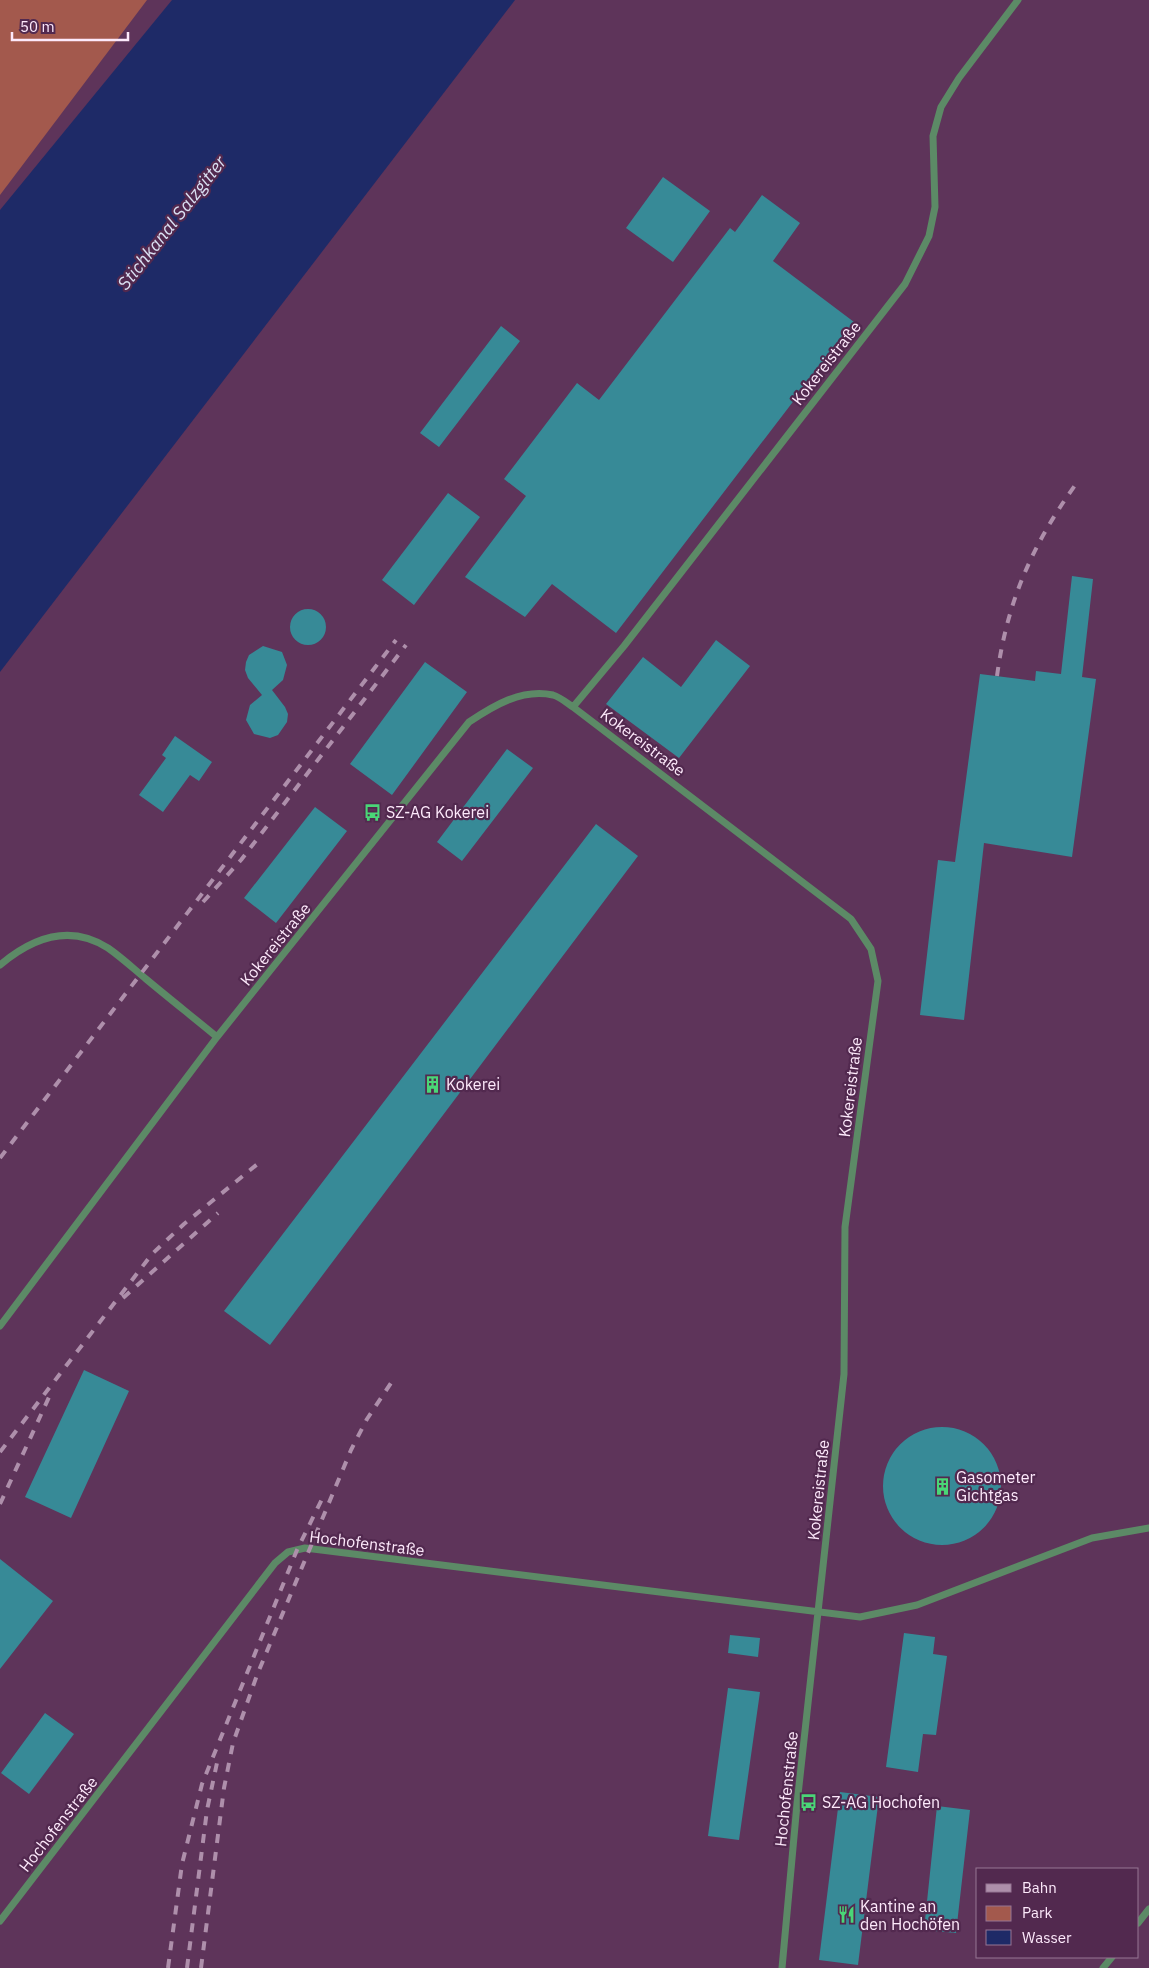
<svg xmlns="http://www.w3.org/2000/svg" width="1149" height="1968" font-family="'IBM Plex Sans',sans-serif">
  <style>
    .green { fill: #a3594d }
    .water { fill: #1e2a67 }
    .building { fill: #378a97 }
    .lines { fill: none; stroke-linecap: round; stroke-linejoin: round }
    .service { stroke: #5c8a66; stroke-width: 7 }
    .rail { stroke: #ae8fab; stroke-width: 4; stroke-dasharray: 9 9; stroke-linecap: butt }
    .labels { text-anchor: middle; stroke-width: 4.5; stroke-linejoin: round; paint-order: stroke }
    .street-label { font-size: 16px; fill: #fde9fb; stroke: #52294f }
    .poi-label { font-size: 16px; fill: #fde9fb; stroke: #52294f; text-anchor: start }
    .water-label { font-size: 18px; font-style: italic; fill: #dae1f4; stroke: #52294f }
  </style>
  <rect width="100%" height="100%" fill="#5e345a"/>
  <path class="green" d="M0 0H147L0 195Z"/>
  <path class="water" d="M172 0H515L0 672V210Z"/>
  <path class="building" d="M663 177 710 211 673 262 626 228Z
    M762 195 800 223 773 261 854 322 616 633 552 584 525 617 465 577 526 496 504 479 577 383 599 400 730 228 735 232Z
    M501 326 520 341 439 447 420 433Z
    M448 493 480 517 414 605 382 580Z
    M1072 576 1093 579 1082 677 1096 679 1072 857 984 843 964 1020 920 1015 938 860 955 862 980 674 1035 681 1036 671 1061 674Z
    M290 627a18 18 0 1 1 36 0a18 18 0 1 1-36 0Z
    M716 640 750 666 679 758 606 704 643 657 681 687Z
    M263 646 282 652 287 665 283 680 272 690 285 707 288 714 287 722 278 735 270 738 254 734 246 720 250 705 262 695 248 678 245 670 246 662 249 655Z
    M425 662 467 692 392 795 350 764Z
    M175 736 212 762 199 781 190 775 163 812 139 795 166 758 162 755Z
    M507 749 533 768 462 861 437 842Z
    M315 807 347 831 276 923 244 898Z
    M596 824 638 856 270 1345 224 1311Z
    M84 1370 129 1391 71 1518 25 1497Z
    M883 1486a59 59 0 1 1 118 0a59 59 0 1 1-118 0Z
    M0 1559 53 1601 0 1669Z
    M904 1633 935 1637 933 1654 947 1656 936 1735 923 1734 918 1772 886 1767Z
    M730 1635 760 1638 758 1657 728 1653Z
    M728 1688 760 1692 739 1840 708 1836Z
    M45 1713 74 1734 29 1794 1 1773Z
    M840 1792 879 1797 858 1965 819 1960Z
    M937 1806 970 1810 956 1933 924 1930Z"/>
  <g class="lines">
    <path class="service" d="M573 707 624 646 905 284 929 236 935 207 933 136 941 107 959 78 1018 0
      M0 965C32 938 69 923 108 948 121 957 134 969 146 979 170 999 194 1018 217 1037
      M0 1326 217 1037 469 722C493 706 522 688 553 695 560 697 567 703 573 707L851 919 871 949 878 981 845 1227 844 1374 797 1804 782 1968
      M0 1921 275 1563 288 1552 305 1548 860 1617 917 1605 1092 1538 1149 1528
      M1138 1923 1149 1909
      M1103 1968 1112 1957"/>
    <path class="rail" d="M997 676C1007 602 1032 545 1076 484
      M203 902 241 860 406 645
      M0 1158 396 640
      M123 1298 218 1213
      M0 1452 152 1254 184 1224 260 1162
      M0 1504 50 1395
      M168 1968 182 1864 202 1784 297 1550 324 1495
      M187 1968 207 1810 218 1758
      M201 1968 224 1788 233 1743 257 1675 351 1450 367 1419 393 1380"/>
  </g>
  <defs>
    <symbol id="bus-bare" viewBox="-9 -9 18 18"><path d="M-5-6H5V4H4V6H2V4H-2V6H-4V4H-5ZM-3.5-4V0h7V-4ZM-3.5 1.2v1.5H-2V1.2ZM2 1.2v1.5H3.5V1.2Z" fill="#4ad677" stroke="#52294f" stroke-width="2.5" paint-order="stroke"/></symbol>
    <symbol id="building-bare" viewBox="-9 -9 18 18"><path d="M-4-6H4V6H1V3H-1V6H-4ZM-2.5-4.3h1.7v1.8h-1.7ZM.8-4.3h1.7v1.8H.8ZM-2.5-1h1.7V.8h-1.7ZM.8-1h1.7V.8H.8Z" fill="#4ad677" stroke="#52294f" stroke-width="2.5" paint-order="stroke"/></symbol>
    <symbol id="restaurant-bare" viewBox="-9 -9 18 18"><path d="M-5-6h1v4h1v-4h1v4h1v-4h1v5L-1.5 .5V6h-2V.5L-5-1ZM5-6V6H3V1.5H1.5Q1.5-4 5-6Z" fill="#4ad677" stroke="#52294f" stroke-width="2.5" paint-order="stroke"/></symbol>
  </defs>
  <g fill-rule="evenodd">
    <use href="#bus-bare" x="360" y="800" width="25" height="25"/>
    <use href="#building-bare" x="420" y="1072" width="25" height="25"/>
    <use href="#building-bare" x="930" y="1474" width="25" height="25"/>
    <use href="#bus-bare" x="796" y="1790" width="25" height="25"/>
    <use href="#restaurant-bare" x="834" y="1902" width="25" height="25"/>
  </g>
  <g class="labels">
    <g class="street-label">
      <text transform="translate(826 363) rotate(-52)" y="6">Kokereistraße</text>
      <text transform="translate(643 742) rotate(37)" y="6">Kokereistraße</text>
      <text transform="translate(275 944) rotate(-51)" y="6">Kokereistraße</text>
      <text transform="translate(850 1087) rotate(-83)" y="6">Kokereistraße</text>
      <text transform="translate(818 1490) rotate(-84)" y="6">Kokereistraße</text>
      <text transform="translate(367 1543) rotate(7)" y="6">Hochofenstraße</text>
      <text transform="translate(786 1789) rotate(-84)" y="6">Hochofenstraße</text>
      <text transform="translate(58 1824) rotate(-52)" y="6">Hochofenstraße</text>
    </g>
    <g class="poi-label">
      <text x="386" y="818">SZ-AG Kokerei</text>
      <text x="446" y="1090">Kokerei</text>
      <text x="956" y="1483">Gasometer<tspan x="956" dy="18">Gichtgas</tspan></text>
      <text x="822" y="1808">SZ-AG Hochofen</text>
      <text x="860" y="1912">Kantine an<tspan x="860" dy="18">den Hochöfen</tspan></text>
    </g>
    <g class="water-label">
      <text transform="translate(172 223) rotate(-52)" y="6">Stichkanal Salzgitter</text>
    </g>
  </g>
  <rect x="976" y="1868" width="162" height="90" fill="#52294f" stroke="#967694"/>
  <rect x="986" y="1884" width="25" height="8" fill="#ae8fab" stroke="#967694"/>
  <text x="1022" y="1893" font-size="15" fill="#fde9fb">Bahn</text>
  <rect x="986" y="1906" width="25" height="15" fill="#a3594d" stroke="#967694"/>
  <text x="1022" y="1918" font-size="15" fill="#fde9fb">Park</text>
  <rect x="986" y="1930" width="25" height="15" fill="#1e2a67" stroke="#967694"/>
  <text x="1022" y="1943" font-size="15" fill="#fde9fb">Wasser</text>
  <path d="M12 32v8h116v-8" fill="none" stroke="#fde9fb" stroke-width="2.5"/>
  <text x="20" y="32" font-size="15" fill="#fde9fb" stroke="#52294f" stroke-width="4" paint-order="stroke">50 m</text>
</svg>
